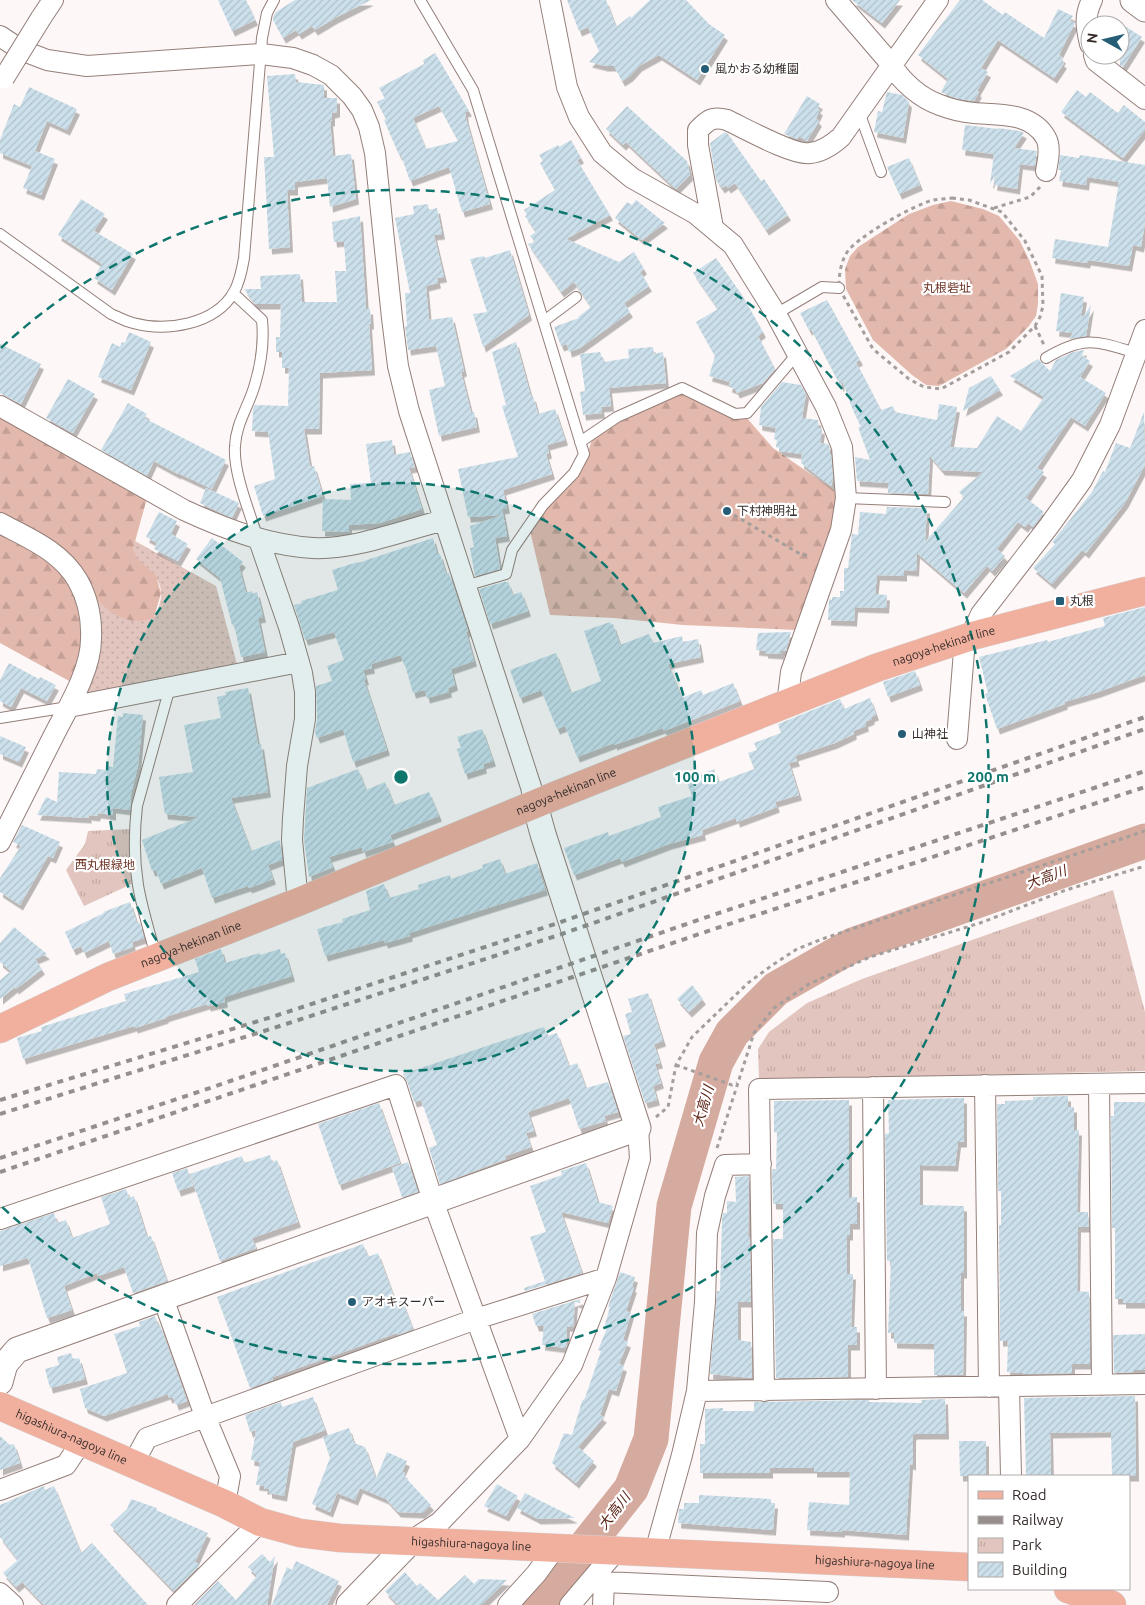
<svg xmlns="http://www.w3.org/2000/svg" width="1145" height="1605" font-family="Ubuntu,'Noto Sans JP',sans-serif">
  <style>
    .grass { fill: url(#grass-dots) }
    .forest { fill: url(#forest-firs) }
    .park { fill: url(#park-tufts) }
    .lines { fill: none; stroke-linecap: round; stroke-linejoin: round }
    .river { stroke: #d5aa9f; stroke-width: 35 }
    .building { fill: url(#building-hatch); fill-rule: evenodd; filter: url(#shadow) }
    .service-casing { stroke: #947f79; stroke-width: 12 }
    .minor-casing { stroke: #947f79; stroke-width: 22 }
    .tertiary-casing { stroke: #947f79; stroke-width: 27 }
    .primary-casing { stroke: #d7d5d5; stroke-width: 29 }
    .path { stroke: #a49e9c; stroke-width: 3; stroke-dasharray: 4 4; stroke-linecap: butt }
    .service { stroke: #fff; stroke-width: 10 }
    .minor { stroke: #fff; stroke-width: 20 }
    .tertiary { stroke: #fff; stroke-width: 25 }
    .primary { stroke: #f1af9e; stroke-width: 28 }
    .rail { stroke: #968f8e; stroke-width: 4; stroke-dasharray: 6 6; stroke-linecap: butt }
    .minor-bridge-casing { stroke: #947f79; stroke-width: 22; stroke-linecap: butt }
    .minor-bridge { stroke: #fff; stroke-width: 20 }
    .ring { fill: none; stroke: #0f766e; stroke-width: 2.5; stroke-dasharray: 9 6 }
    .poi-dot { fill: #255d77; stroke: #fff; stroke-width: 2 }
    .labels { text-anchor: middle; stroke-width: 4.5; stroke-linejoin: round; paint-order: stroke }
    .poi-label { font-size: 12px; fill: #362d2b; stroke: #fff; text-anchor: start }
    .park-label { font-size: 12px; fill: #6d3527; stroke: #fff }
    .street-label { font-size: 12px; fill: #362d2b; stroke: #fff }
    .water-label { font-size: 14px; font-style: italic; fill: #5c2619; stroke: #fff }
    .centre { fill: #0f766e; stroke: #fff; stroke-width: 2.5 }
    .ring-label { font-size: 15px; text-anchor: middle; font-weight: bold; fill: #0f766e; stroke: #fff; stroke-width: 4.5; stroke-linejoin: round; paint-order: stroke }
  </style>
  <defs>
    <pattern id="grass-dots" width="8" height="8" patternUnits="userSpaceOnUse" patternTransform="scale(1.25)"><rect width="8" height="8" fill="#e1c5be"/><path d="M2 2h.1M6 6h.1" fill="none" stroke="#c2aaa3" stroke-width="1.8" stroke-linecap="round"/></pattern>
    <pattern id="forest-firs" width="22" height="20" patternUnits="userSpaceOnUse" patternTransform="scale(1.25)"><rect width="22" height="20" fill="#e4b9ad"/><path d="M5 1l3.5 6h-7zM16 11l3.5 6h-7z" fill="#c49f95"/></pattern>
    <pattern id="park-tufts" width="24" height="20" patternUnits="userSpaceOnUse" patternTransform="scale(1.25)"><rect width="24" height="20" fill="#e1c5be"/><path d="M3 7l-1-3M5 7V3M7 7l1-3M15 17l-1-3M17 17v-4M19 17l1-3" fill="none" stroke="#c2aaa3"/></pattern>
    <pattern id="building-hatch" width="6" height="6" patternUnits="userSpaceOnUse" patternTransform="scale(1.25)"><rect width="6" height="6" fill="#cbe0eb"/><path d="M-1 1l2-2M0 6l6-6M5 7l2-2" fill="none" stroke="#afc0ca"/></pattern>
    <filter id="shadow"><feDropShadow dx="3" dy="5.5" stdDeviation="0" flood-color="#0004"/></filter>
  </defs>
  <rect width="100%" height="100%" fill="#fdf8f7"/>
  <path class="grass" d="M135 541 216 586 238 668 92 696 86 689 94 596 154 618C157 611 161 603 161 595 163 572 134 566 133 549 133 547 134 544 135 541Z"/>
  <path class="forest" d="M951 201 983 209 999 216 1020 241 1030 262 1038 284V304L1036 316 1029 326 1006 349 939 386 926 385 912 375 873 340 846 289 845 269 850 256 858 247 909 214 933 205Z
    M682 392 746 417 773 448 838 493 833 523 797 630 683 625 614 618 550 615 530 531 545 507 587 456 592 439 618 420Z
    M0 416 147 498 133 549 137 558 156 576 161 593 154 618C149 619 143 621 138 621 120 621 105 609 94 596L0 515Z
    M0 532 43 554 62 573 76 594 83 635 80 658 71 682 0 643Z"/>
  <path class="park" d="M131 829 134 883 84 906 66 870 85 844 88 831Z
    M1113 890 1145 1012V1071L759 1080 758 1049 769 1032 807 1003 862 979Z"/>
  <g class="lines">
    <path class="river" d="M539 1605 631 1489 651 1439 674 1206 716 1062 732 1033 776 989 853 945 1145 841"/>
  </g>
  <path class="building" d="M218 0H246L255 20 232 31Z
    M295 0H371L335 18 315 30 312 26 299 34 296 30 283 38 273 20 274 15 276 12Z
    M567 0H606L616 27 630 16 631 18 650 0H686L709 24 725 35 697 80 659 55 639 66 630 76 622 81 614 66H605L589 62 599 51 588 27 579 31Z
    M852 0H900L882 23Z
    M960 0H982L1003 15 1005 12 1044 38 1058 9 1073 16 1070 21 1075 23 1059 55 1063 58 1061 61 1064 63 1054 78 998 40 981 68 988 72 977 91 979 92 974 101 955 98 941 92 948 79 918 55Z
    M1120 23 1142 37 1123 67 1120 65Z
    M435 53 469 111 465 112 466 119 490 204 462 212 449 167 410 181 401 155H399L384 120 386 119 377 102 385 98 379 88 424 64 423 60ZM439 106 458 141 426 149 413 118Z
    M295 74 296 82 324 85V98H337V112L332 113V121H330L333 156 351 154 356 199 330 207 327 178 295 182V190H287L290 247 269 249 264 157H274L267 76Z
    M29 87 77 109 67 130 47 121 35 151 55 159 41 195 23 188 32 166 0 153V140L14 104 20 107Z
    M1077 90 1086 97 1090 92 1118 113 1124 105 1145 122V130L1123 158 1061 112Z
    M887 92 902 95 909 102 903 138 874 132 878 111 882 112Z
    M807 96 820 104 817 108 820 110 816 118 819 121 807 141 799 136 797 139 784 134Z
    M627 106 687 161 690 175 676 189 626 142 623 145 606 129Z
    M965 125 998 129V128L1020 131 1024 133 1014 148 1037 151 1036 157 1035 166 1020 164 1017 189 994 185 996 174 990 184 994 154 962 150Z
    M725 132 728 134 761 181 764 179 788 215 766 230 735 183 728 188 726 185 722 188 716 180 710 143Z
    M571 140 581 158 577 160 610 215 566 239 619 262 634 252 644 269 640 272 649 286 624 303 630 312 580 348 569 352 567 344 561 346 554 327 579 318 578 317 591 307 574 282 561 292 528 244 535 242 530 236 536 232 525 216 527 215 524 210 555 190 540 163 543 161 539 155 558 145 559 147Z
    M1060 155 1079 158 1080 155 1145 165V223L1141 247 1133 245 1129 266 1088 260 1087 263 1052 258 1055 239 1108 247 1119 182 1087 177 1086 185 1059 181 1061 170H1058Z
    M909 158 920 185 899 194 887 167Z
    M81 199 105 214 94 231 133 254 112 290 94 278 102 264 58 235Z
    M636 200 665 223 642 240 615 218 627 202 632 205Z
    M428 204 429 210 437 208 442 234 434 235 444 277 437 278 438 283 426 286 429 320 452 317 464 371 461 372 471 412H474L477 427 439 436 429 390 445 386 436 346 408 350 405 326H407L405 293H410L395 218 414 214 413 206Z
    M360 216 366 309H370L371 324H369L372 370 320 373 319 429H304L310 467 314 466 323 496 263 516 254 486 275 479 268 432 252 431 253 409 255 405 288 406 289 368H282V352H276V337H280L281 304H255L244 289H261L260 276 300 274 302 302H337L335 271H346L344 241 334 242 332 222Z
    M510 250 529 315 483 347 473 314 487 312 470 259 484 256 485 258Z
    M716 258 742 295 763 332 758 336 775 369 763 383 737 393 735 389 729 387 730 382 709 376 715 356 696 322 718 309 693 273Z
    M1061 293 1084 297 1081 316 1083 317 1091 305 1086 336 1069 339 1073 333 1056 331Z
    M827 300 860 360 856 362 881 410 893 406 895 412 937 420 939 404 957 407 950 447 977 448 997 416 1021 431 1044 397 1010 376 1038 359 1050 371 1056 360 1073 352 1084 350 1082 356 1090 361 1080 377 1106 393 1085 426 1071 417 1037 468 1044 472 1026 498 1044 512 1033 527 1028 523 1025 527 1018 522 997 549 1005 556 992 571 987 566 964 593 917 553 916 571 904 570V576L877 575 875 594 887 595 886 608 855 607 854 621 828 620 829 599 832 600V597H840V591H844V568H848L852 534 858 535 860 512 886 514 887 507 927 508 925 542 964 497 959 492 983 472 942 470 930 456 928 494 888 493V483L857 481 855 457 870 460 858 427H861L852 408 842 380 841 387 811 329 809 330 800 313Z
    M129 332 151 342 131 390 98 377 112 343 120 347 122 342 125 343Z
    M516 342 531 397 533 396 538 414 555 409 565 440 547 445 549 453 546 454 552 474 503 490 507 508 502 509 507 536 495 538 500 569 475 576 470 548 474 547 470 526 503 515 468 517 458 469 518 457 502 406 506 405 492 352Z
    M0 344 41 364 21 404 0 393Z
    M653 347 654 354 663 352 666 383 609 388 611 406 601 407 602 413 583 415 580 392 585 391 580 354 600 352 604 362 629 358 628 349Z
    M991 376 1000 390 963 411 969 388Z
    M68 379 95 394 73 433 46 418Z
    M782 382 801 385 806 394 802 418 818 420 819 428 822 429 820 443 828 444 830 448 829 454H831L833 479 831 486 801 463 802 454 779 451V448L776 447 777 440 774 439 776 428 759 425 761 407Z
    M128 403 147 414 144 418 226 460 212 489 178 473V474L154 461 147 476 101 450Z
    M1144 412 1145 465 1125 503 1086 553 1082 550 1052 584 1033 568 1055 544 1052 542 1092 492 1103 471 1105 472 1116 443 1130 448Z
    M392 440 394 455 410 452 415 467 409 468 422 509 380 523 349 525V532L322 531 323 499 351 500 350 484 371 483 366 444Z
    M206 488 239 503 232 518 200 503Z
    M159 512 177 521 171 534 188 544 178 561 154 549 157 543 146 537Z
    M212 538 243 562 239 567 246 593 252 591 253 594 257 592 263 617 258 618 265 652 241 657 234 624 232 625 220 578 196 559Z
    M433 538 437 554H440L446 574 449 573 468 631 466 632 474 661 451 669 455 685 448 688 449 692 427 698 425 690 413 693 405 665H404L401 655 371 664 372 668 363 670 366 679 364 680 387 750 353 762 343 729 317 738 315 732 317 719 316 686 332 681 327 666 344 660 334 632 305 640 294 605 302 603 301 601 338 590 332 570 358 562V563Z
    M504 582H508L513 595 521 592 528 611 490 624 479 589Z
    M1145 607V675L1098 692 1064 702 1065 704 997 729 985 694 988 693 979 657 1047 640 1048 642 1105 626 1103 618Z
    M610 622 611 625 613 624 620 645 649 634 653 643 682 636 683 642 698 639 701 657 668 664 682 698 701 690 703 695 733 683 740 701 664 731 663 728 614 745V743L577 757 565 726 557 729 541 690 520 698 510 670 556 653 571 693 601 681 584 631Z
    M791 632 786 651H781V654L765 653V651L756 650 758 633Z
    M9 663 39 679 40 677 56 685 47 701 21 688 11 707 0 701V680Z
    M915 671 920 685 888 697 883 682Z
    M248 688 258 745 261 744 268 792 231 798 251 851 280 840 282 860 268 865 273 879 249 888 248 886 212 898 202 868 161 884 156 870 152 871 142 840 199 817 165 814 159 777 193 772 184 725 221 718 217 697 226 695 225 692Z
    M870 698 876 715 871 717 872 719 865 722 866 726 853 731 854 734 835 743 795 756 797 761 789 763 799 795 775 802 777 807 737 822 736 818 702 830 703 835 669 844 622 862 620 858 574 875 564 848 608 832 609 836 661 817 658 807 692 796 686 780 714 769 719 782 754 769 748 753 757 750 754 743 781 733 778 724 840 699 844 709Z
    M123 713 143 715 138 766 131 794 130 810 113 808V815L98 813 97 816 88 815 89 818 37 815 46 797 57 802 59 772 96 774 97 769 106 770 107 766 113 767 118 716 123 717Z
    M482 729 493 761 483 764 484 768 465 774 457 749 461 748 457 737Z
    M0 736 26 747 19 762 0 754Z
    M358 769 366 790 385 782 394 805 429 792 439 816 390 835 393 842 363 852 362 847 329 857 333 867 309 877 304 840 307 788Z
    M22 825 60 842 53 858 48 856 20 905 0 892V878L21 846 13 842Z
    M500 859 505 874 537 863 545 890 409 933 410 936 385 943 384 940 325 956 317 929 343 922 342 919 370 910 366 891 384 884 389 898 419 889 418 885 450 875 451 879 483 868 482 865Z
    M130 902 137 923H140L144 938 132 942 133 947 113 954 109 941 84 953 81 946 73 950 65 932 104 913 103 912Z
    M14 927 47 954 35 959 42 969 16 989 15 987 0 999V980L11 971 0 962V943Z
    M221 949 225 963 259 953 260 955 280 949 281 954 285 953 292 976 224 997 225 1002 208 1006 207 1004 165 1017 166 1018 135 1028 134 1026 23 1059 17 1038 42 1031 41 1027 126 1001 124 994 199 972 195 959Z
    M692 985 703 999 689 1012 677 999Z
    M648 993 663 1041 654 1044 660 1063 655 1064 661 1083 653 1086 657 1100 645 1103 623 1036 631 1034 625 1014 632 1012 628 999Z
    M544 1027 547 1036 557 1033 569 1066 577 1063 586 1088 608 1082 618 1112 604 1116 606 1121 579 1129 569 1098 528 1112 534 1131 526 1133 531 1147 505 1156 506 1159 440 1184 429 1148 437 1145 421 1100 414 1102 407 1081 403 1074Z
    M1068 1096V1107H1074V1130H1079L1077 1212H1088L1089 1227H1078L1077 1291 1089 1292 1090 1364H1072V1373L1023 1374V1373L1007 1372 1008 1341H1000L999 1225H1001V1191H998L997 1104H1005V1101L1033 1100V1097Z
    M964 1098V1142H958L955 1166 920 1165V1205L964 1206V1273H961V1311H964L963 1375H934V1344L894 1343V1333H888L891 1261H887L885 1134 889 1133 888 1100Z
    M849 1100V1197H857V1224H850V1235H847V1274H853L851 1327H857V1345H848V1377L776 1378 773 1239H783V1204H773L772 1172 773 1169H776L777 1133 774 1132V1101Z
    M1114 1102H1145V1303H1123V1299H1115V1228H1112L1111 1116H1114Z
    M379 1103 400 1163 339 1185 318 1124Z
    M270 1155 272 1162 277 1160 298 1222 252 1238 256 1248 220 1261 190 1174 242 1156 244 1163Z
    M408 1162 418 1192 402 1197 392 1168Z
    M586 1163 598 1202 613 1206 608 1223 561 1212 582 1273 525 1291 524 1288 545 1281 530 1237 546 1232 530 1186 562 1175 561 1171Z
    M187 1168 193 1186 178 1191 172 1173Z
    M749 1176 748 1237 750 1238 751 1302H738V1340L751 1342 752 1378 710 1374 717 1291H720L722 1220 723 1213H727V1201L736 1202 735 1177Z
    M126 1189 129 1198 134 1196 147 1237 151 1236 167 1281 133 1293 124 1267 98 1276 97 1273 64 1286 72 1310 47 1318 28 1258 0 1266V1231L54 1213 57 1223 66 1220 72 1238 110 1224 101 1197Z
    M363 1244 368 1257 378 1253 395 1300 401 1298 413 1329 398 1335 397 1333 273 1377V1380L250 1388 217 1297Z
    M620 1272 635 1277 632 1287H634L626 1311 631 1313 623 1340 628 1342 619 1364 624 1366 616 1391 609 1389 600 1415 604 1417 578 1447 594 1461 576 1483 552 1463 564 1433 572 1435 582 1401 585 1398 601 1351 598 1350 607 1328H604L610 1307H608Z
    M580 1299V1303L575 1302 573 1327 567 1326 566 1348 542 1345 544 1326H536L532 1314Z
    M155 1316 158 1326 160 1325 187 1401 176 1405 173 1397 169 1398 168 1394 104 1416 85 1408 80 1389 127 1373 114 1334 140 1326 139 1322Z
    M1145 1334V1370H1134V1372L1114 1373 1113 1335Z
    M71 1353 73 1359 79 1358 85 1379 50 1388 45 1369 59 1365 57 1357Z
    M1135 1396 1136 1476H1112L1111 1432 1050 1433 1051 1476H1026L1024 1398Z
    M313 1397 325 1430 293 1442 284 1496 269 1493V1489H264L265 1486 256 1485 260 1462 251 1460 256 1430 250 1432 245 1415 281 1402 282 1407Z
    M945 1399 946 1434H915L913 1435V1465L910 1464 906 1535 842 1530V1532L807 1530 809 1502 849 1505 850 1472H814V1468H770V1473H700V1444H705V1409L723 1408V1411H754V1402L869 1400V1402L922 1403 921 1400Z
    M349 1428 354 1443 365 1447 376 1479 387 1452 407 1461 402 1472 405 1473 404 1476 431 1505 422 1513 398 1512 386 1499 360 1488 355 1500 337 1493 330 1512 312 1504 330 1458 323 1437Z
    M0 1436 10 1445 14 1444 20 1463 0 1470Z
    M959 1441H986V1476H960Z
    M497 1484 518 1496 506 1516 484 1506Z
    M44 1486 45 1490 54 1486 81 1553 92 1543 148 1605H44L22 1582 16 1587 3 1573 18 1560 0 1537V1505Z
    M525 1493 575 1518 538 1519 517 1508Z
    M699 1495 771 1499V1503H775L773 1530 678 1523 679 1509H684V1503H699Z
    M131 1499 157 1508 156 1510 208 1533 195 1562 200 1565 174 1591 110 1525 127 1509Z
    M262 1554 270 1562 275 1556 267 1605H194L218 1581 236 1600 257 1576 248 1567Z
    M296 1561 339 1581 327 1605H272L287 1567 292 1570Z
    M405 1572 417 1586 420 1583 438 1600 465 1575 474 1584 479 1579 507 1580 481 1605H398L385 1591Z"/>
  <g class="lines">
    <defs>
      <path id="service" d="M420 0 473 90 584 454 574 473 543 505 512 550 506 574 465 586
        M859 112 881 172
        M0 234 111 314C118 317 125 321 133 323 166 332 215 325 234 292 240 281 242 270 244 258L262 38 267 13 274 0
        M233 293 262 320C264 340 261 364 255 384 249 406 236 423 235 446 233 473 250 513 258 539
        M776 314 822 287 839 288
        M544 321 576 297
        M1046 358C1084 335 1096 341 1136 353
        M580 442 617 417 682 388 735 414 747 413 797 354
        M846 498 945 502
        M0 718 68 707
        M156 957C150 933 142 909 138 885 134 859 134 832 137 806L170 687"/>
      <path id="minor" d="M550 0 567 87 579 117 602 153 632 178 696 214 733 245 776 314 826 407 842 447 846 498 841 530 791 672 787 705
        M836 0 891 64C902 82 920 98 940 105 950 109 963 112 974 113 998 115 1032 112 1046 138 1051 147 1048 161 1046 171
        M41 18 53 0
        M0 36 21 50 47 60 87 66 261 54 293 58 313 65 331 75 352 96 362 110 369 127 375 153 392 318 398 366 409 411 531 787 535 805
        M1090 44C1086 27 1084 16 1092 0
        M1094 55 1096 61 1145 99
        M713 228 698 145V130C708 120 712 116 727 120 744 128 794 156 810 153 822 152 832 145 841 137L938 0
        M0 406 184 510C225 529 267 545 313 548 353 550 405 530 444 520
        M0 523C28 538 61 551 78 581 88 599 92 618 91 639 91 671 67 709 53 737 35 772 18 807 0 842
        M259 540 289 627 302 673 305 692V719L297 766 293 818 292 840 298 902
        M69 707 299 662
        M957 739 964 651 981 614 1049 526 1082 480 1110 425 1145 330
        M1099 1084 1102 1385
        M985 1085 989 1387
        M873 1087 876 1389
        M0 1219 396 1085 433 1201 520 1439
        M163 1298 205 1416 230 1476 225 1504
        M1009 1387 1011 1476
        M697 1391 705 1302 707 1233 715 1196 725 1165 761 1164
        M764 1391 759 1089 1145 1083
        M133 1464 147 1438 476 1319 606 1278
        M0 1490 66 1465 82 1441
        M411 1541 440 1522 520 1439 572 1365 606 1278 640 1159 638 1128
        M655 1552 682 1455 697 1391 1145 1384
        M0 1593 13 1605
        M177 1605 260 1522
        M508 1605 536 1574 555 1548
        M570 1605 616 1551
        M603 1605 604 1582 828 1592"/>
      <path id="tertiary" d="M1133 0 1145 9
        M0 1382 5 1364 17 1350 638 1128 543 834 535 805
        M349 1605 411 1541"/>
      <g id="primary">
        <path id="s1" d="M0 1029 108 977 298 902 557 795 876 668 972 636 1145 591"/>
        <path id="s2" d="M0 1406 225 1504 260 1522 300 1533 340 1538 969 1567"/>
        <path d="M1068 1589 1112 1605"/>
      </g>
    </defs>
    <use href="#service" class="service-casing"/>
    <use href="#minor" class="minor-casing"/>
    <use href="#tertiary" class="tertiary-casing"/>
    <use href="#primary" class="primary-casing"/>
    <path class="path" d="M952 198 969 200 1002 212 1025 241 1042 276 1043 306 1040 317 1035 326 1009 352 941 389 924 387 909 379 873 349 839 288C839 276 840 265 846 254 854 238 914 205 933 200 939 199 946 199 952 198Z
      M994 208 1030 197 1040 187
      M1035 326 1044 345
      M734 515 802 555H811
      M676 1065 732 1085 737 1083
      M656 1117 668 1107 676 1065 692 1037 748 983 771 966 797 949 825 938 1145 831
      M717 1148 754 1033 774 1008 809 984 870 957 980 923 1066 890 1145 866"/>
    <use href="#service" class="service"/>
    <use href="#minor" class="minor"/>
    <use href="#tertiary" class="tertiary"/>
    <use href="#primary" class="primary"/>
    <path class="rail" d="M0 1100 278 1015 558 923 1145 717
      M0 1114 280 1026 562 934 1145 729
      M0 1158 213 1087 704 918 1145 771
      M0 1172 714 929 1145 787"/>
    <defs>
      <path id="minor-bridge" d="M4 78 41 18"/>
    </defs>
    <use href="#minor-bridge" class="minor-bridge-casing"/>
    <use href="#minor-bridge" class="minor-bridge"/>
  </g>
  <circle cx="401" cy="777" r="294" fill="#0f766e" fill-opacity=".12"/>
  <g class="ring">
    <circle cx="401" cy="777" r="294"/>
    <path d="M1 348A587 587 0 1 1 1 1206"/>
  </g>
  <g class="poi-dot">
    <circle cx="705" cy="69" r="5"/>
    <circle cx="727" cy="511" r="5"/>
    <rect x="1055" y="596" width="10" height="10" rx="2.5"/>
    <circle cx="902" cy="734" r="5"/>
    <circle cx="352" cy="1302" r="5"/>
  </g>
  <g class="labels">
    <g class="poi-label">
      <text x="715" y="73">風かおる幼稚園</text>
      <text x="737" y="515">下村神明社</text>
      <text x="1070" y="605">丸根</text>
      <text x="912" y="738">山神社</text>
      <text x="362" y="1306">アオキスーパー</text>
    </g>
    <g class="park-label">
      <text x="947" y="292">丸根砦址</text>
      <text x="105" y="869">西丸根緑地</text>
    </g>
    <g class="street-label">
      <text dy="4" stroke="none"><textPath href="#s1" startOffset="1019">nagoya-hekinan line</textPath></text>
      <text dy="4" stroke="none"><textPath href="#s1" startOffset="614">nagoya-hekinan line</textPath></text>
      <text dy="4" stroke="none"><textPath href="#s1" startOffset="209">nagoya-hekinan line</textPath></text>
      <text dy="4" stroke="none"><textPath href="#s2" startOffset="78">higashiura-nagoya line</textPath></text>
      <text dy="4" stroke="none"><textPath href="#s2" startOffset="498">higashiura-nagoya line</textPath></text>
      <text dy="4" stroke="none"><textPath href="#s2" startOffset="902">higashiura-nagoya line</textPath></text>
    </g>
    <g class="water-label">
      <text transform="translate(1046 877) rotate(-20)" y="5">大高川</text>
      <text transform="translate(703 1106) rotate(-74)" y="5">大高川</text>
      <text transform="translate(614 1511) rotate(-52)" y="5">大高川</text>
    </g>
  </g>
  <circle cx="401" cy="777" r="8" class="centre"/>
  <g class="ring-label">
    <text x="695" y="782">100 m</text>
    <text x="988" y="782">200 m</text>
  </g>
  <rect x="968" y="1475" width="162" height="115" fill="#ffffff" stroke="#afabaa"/>
  <rect x="978" y="1491" width="25" height="8" fill="#f1af9e" stroke="#afabaa"/>
  <text x="1012" y="1500" font-size="15" fill="#362d2b">Road</text>
  <rect x="978" y="1516" width="25" height="8" fill="#968f8e" stroke="#afabaa"/>
  <text x="1012" y="1525" font-size="15" fill="#362d2b">Railway</text>
  <rect x="978" y="1538" width="25" height="15" fill="url(#park-tufts)" stroke="#afabaa"/>
  <text x="1012" y="1550" font-size="15" fill="#362d2b">Park</text>
  <rect x="978" y="1562" width="25" height="15" fill="url(#building-hatch)" stroke="#afabaa"/>
  <text x="1012" y="1575" font-size="15" fill="#362d2b">Building</text>
  <g transform="translate(1105 40) rotate(278)"><circle r="24" fill="#ffffff" stroke="#afabaa"/>
  <path d="M0-4L9 19L0 12L-9 19Z" fill="#255d77"/>
  <text y="-8" font-size="14" font-weight="bold" text-anchor="middle" fill="#362d2b">N</text>
  </g>
</svg>
